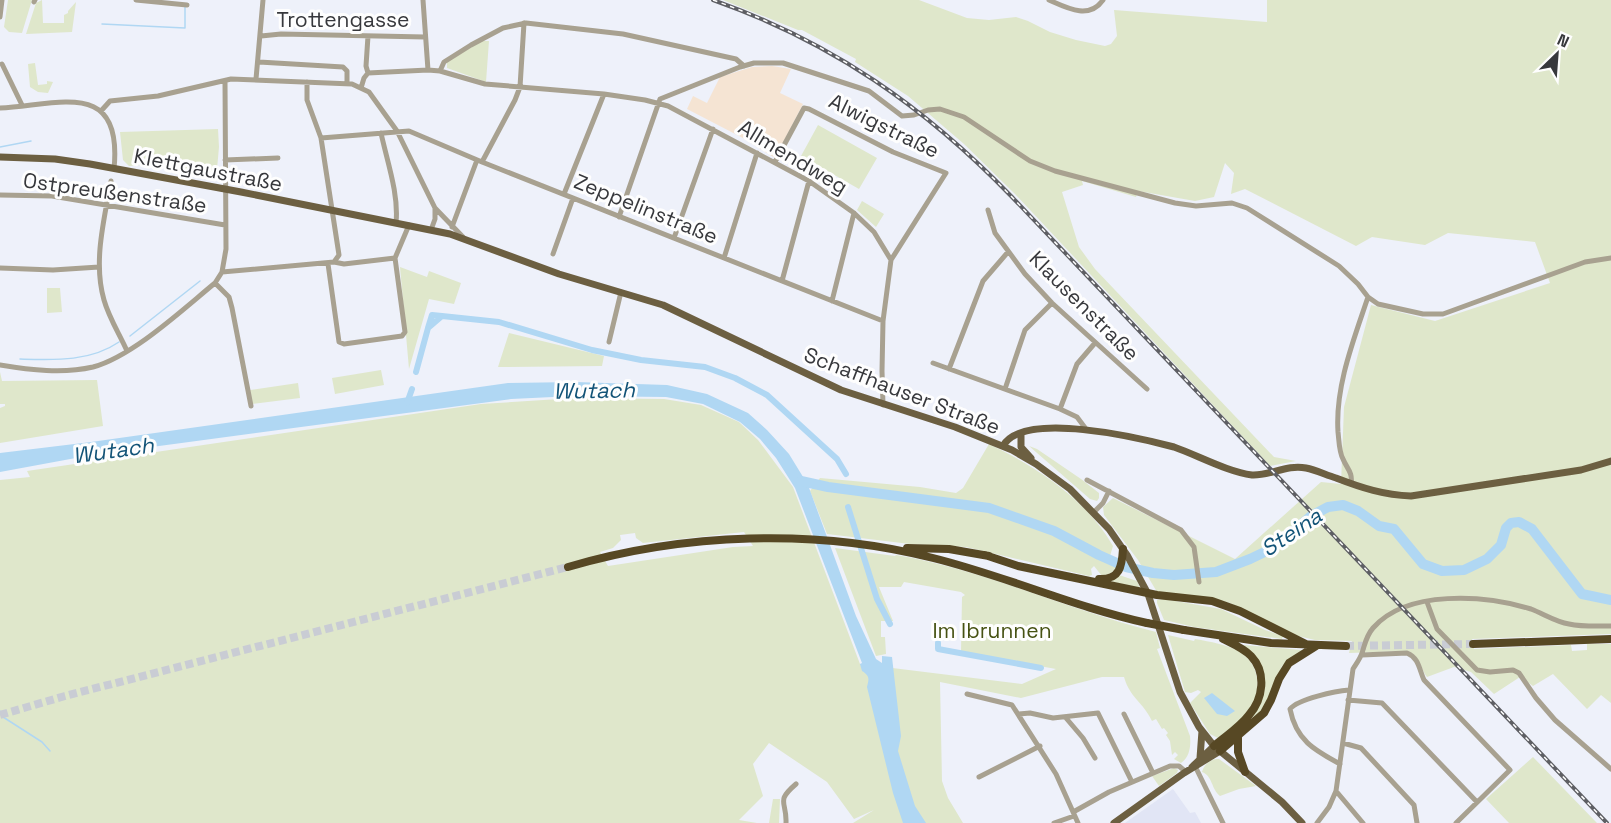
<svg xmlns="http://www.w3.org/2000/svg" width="1611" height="823" font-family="'Space Grotesk',sans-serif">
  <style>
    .built { fill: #e1e5f5 }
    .education { fill: #f5e4d3 }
    .green { fill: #dfe7cb; fill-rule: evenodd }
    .water { fill: #b0d7f3 }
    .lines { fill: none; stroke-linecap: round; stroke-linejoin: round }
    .stream { stroke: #b0d7f3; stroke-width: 1.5 }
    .canal { stroke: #b0d7f3; stroke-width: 6 }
    .river { stroke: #b0d7f3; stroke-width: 10 }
    .highway-tunnel { stroke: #c9ccd4; stroke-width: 8; stroke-dasharray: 8 4; stroke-linecap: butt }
    .minor { stroke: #a8a190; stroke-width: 5 }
    .major { stroke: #6c5f41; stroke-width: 7 }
    .highway { stroke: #574824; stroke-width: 8 }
    .rail-casing { stroke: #5e5f64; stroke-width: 4 }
    .rail { stroke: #fefefe; stroke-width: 1.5; stroke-dasharray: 4.5; stroke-linecap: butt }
    .highway-bridge { stroke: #574824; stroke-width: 8 }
    .labels { text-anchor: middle; stroke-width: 6; stroke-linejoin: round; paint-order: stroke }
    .street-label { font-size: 21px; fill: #37383c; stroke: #fefefe }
    .park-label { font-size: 21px; fill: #465213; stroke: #fefefe }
    .water-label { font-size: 22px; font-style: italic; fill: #125377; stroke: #fefefe }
  </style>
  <rect width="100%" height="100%" fill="#eef1fa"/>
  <path class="built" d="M1173 789 1190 813 1195 812 1201 823H1125Z"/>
  <path class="education" d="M772 66 791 69 780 93 803 104 775 158 741 137 687 109 693 96 707 103 720 77 752 67Z"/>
  <path class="green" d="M8 0H32L22 33 9 32 4 27Z
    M42 0 43 23H64V15L68 13V11L76 2 72 32 26 34 36 3Z
    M723 0H919L967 18 989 20 1016 17 1028 21 1050 32 1076 40 1105 46 1111 44 1117 36 1114 10 1267 22V0H1611V634L1472 639 1474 649 1571 645 1572 651 1587 650V644H1611V703L1601 695 1587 709 1553 674 1533 686 1520 677 1494 694 1471 672 1454 667 1427 677C1419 666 1421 657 1408 651L1349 653 1352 641 1315 640 1294 635 1230 603 1157 592 1138 560 1104 515 1103 507 1113 498 1235 559 1321 482 1341 484 1344 407 1371 305 1435 321 1550 283 1535 242 1448 233 1425 245 1372 237 1356 246 1245 189 1231 194 1234 173 1225 163 1214 197 1195 201 1138 191 1136 197 1082 181 1083 185 1062 192 1079 247 1095 269 1274 457 1296 461 1270 466 1015 194 964 144 908 96 855 62 856 59 802 30H798Z
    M481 41H489L486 82 447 68V62Z
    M35 63 38 85 47 84V81L53 82 48 93 38 92 30 87 28 64Z
    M818 125 877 158 859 189 801 156Z
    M218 129 219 147 217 169 213 172H192L156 164 129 166 123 160 120 132Z
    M862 201 884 214 876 227 857 210Z
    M400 267 427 277 429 271 461 283 454 304 429 299 409 369Z
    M47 288H60L62 312 47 313Z
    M509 333 604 356 602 366 498 367Z
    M381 370 384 385 335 394 332 378Z
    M0 372 2 381 97 380 103 426 0 443V408L5 406V404H0Z
    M298 383 300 398 252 404 250 390Z
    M575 398 664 399 701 405 739 422 758 440 793 487 860 664 1022 684 1056 669 961 652 962 597 965 595 961 592 904 582 901 587H879L893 621H881V637H885L886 654 876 656 835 548 895 556 896 555C986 570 1068 610 1156 632L1160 648 1157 649 1190 736C1191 745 1190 757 1181 763L1174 759 1178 755 1175 752 1172 755 1170 741 1166 735 1168 733 1164 728 1162 729 1156 719 1152 721C1143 702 1130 698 1124 677H1102L1021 698 940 682 942 781 948 798 963 823H853L874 810 854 819 827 782 769 743 753 764 763 796 739 820 757 823H0V480L30 477 27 471 481 404ZM744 532 753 546 733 547 608 566 600 552 613 548 621 540 620 535 635 533 636 538 643 543Z
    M989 444C1037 467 1086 499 1113 546L1110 556 1118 559C1117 570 1112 574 1102 576L1094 566 1091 569 1092 575 1089 576 966 547 910 544 827 534 810 491 820 478 920 487 956 493 963 488Z
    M1029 446 1037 449 1081 479 1099 493V498L1097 501 1090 499Z
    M1119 575 1137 581 1140 588 1109 581Z
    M1164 599 1221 609 1265 630 1283 636 1282 639 1194 627 1164 620 1157 603V600Z
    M1168 635 1194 641 1195 639C1211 642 1226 644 1240 652 1264 667 1261 699 1244 718 1236 725 1226 731 1218 738L1210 734 1190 703 1201 692 1198 690 1191 693 1185 692Z
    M1244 645 1302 650 1282 666 1263 710 1248 721 1264 686Z
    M1533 757 1597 823H1509L1486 799Z
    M1219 759 1256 786 1239 789 1220 796C1211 789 1213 776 1202 772 1204 764 1212 758 1219 759Z
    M1174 768 1178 770 1177 773 1159 786 1152 776Z
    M773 799H780L779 823H769Z"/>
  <path class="water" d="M576 382 667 385 707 394 748 413 767 430 789 454 808 485 856 616 876 659 882 663V656L892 657 901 736 898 751 915 806 926 823H903L893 793 867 687C869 679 870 676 862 671L860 664 862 663 795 488 776 458 760 439 740 422 703 404 666 397 574 396 511 399 92 455 0 472V453L91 442 508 383Z
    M1212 693 1235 711 1227 716 1217 714 1204 698Z"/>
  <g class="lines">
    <path class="stream" d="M102 24 185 28V7
      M0 147 31 141
      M130 336 200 281
      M20 359C54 360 90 362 119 342
      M0 711 3 717 42 742 50 751"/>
    <path class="canal" d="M428 328 432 315 442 316
      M416 372 428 328 442 316 499 322 592 350 641 360 705 367 735 378 767 395 837 459 846 474
      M407 403 412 389
      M848 507 877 599 890 624
      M938 643V649L1041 668"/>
    <path class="river" d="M801 481 828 487 989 508 1054 531 1099 555 1126 567 1153 573 1174 575 1216 572 1250 559 1273 548 1311 516 1328 507 1343 505 1358 511 1379 526 1394 529 1423 564 1442 571 1464 570 1487 559 1501 545 1506 528 1511 523 1519 522 1532 529 1582 594 1611 600"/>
    <path class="highway-tunnel" d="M1346 646 1473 644
      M0 715 65 696 568 567"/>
    <path class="minor" d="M136 0 187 5
      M423 0 428 70
      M1049 0C1067 8 1089 20 1103 0
      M34 2 35 0
      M0 17 2 0
      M261 36 281 34 425 37
      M368 36 366 66 368 73
      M259 62 343 67 347 71V83
      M2 64 22 105
      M440 71 444 62 471 45 503 28 526 23 623 34 736 59 744 66
      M256 79 263 0
      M307 82V100L321 138 339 255 334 262
      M361 88 364 78 368 73 428 70 440 71 485 84 604 94 645 100 668 106 809 181 854 213 874 232 891 260 883 321 882 371 883 405
      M0 108C59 105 123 78 114 169
      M101 111 110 101 158 96 231 79 352 84 369 92 397 131 435 208V219L431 230
      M381 133C387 161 399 194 396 223
      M321 138 409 131 482 162 883 321
      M225 160 278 158
      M482 162 515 100 520 87 524 23
      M775 162 804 108 809 109 893 152 946 173 891 260
      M111 181C104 220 93 262 104 300 109 318 120 335 127 351
      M564 194 604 94
      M0 195 52 196 225 225
      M435 208 463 237
      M988 210 995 233 1025 274 1052 303 1147 389
      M619 217 660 99 740 67 754 63H783L869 91 902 116 914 115 928 110 940 109 964 117 1030 161 1055 171 1175 203 1196 206 1232 203 1247 208 1339 266 1358 284 1368 297 1378 304 1423 314H1443L1585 262 1611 258
      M452 227 477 160
      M674 238 713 129
      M553 254 573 198
      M724 258 757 153
      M328 264 339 342 344 344 402 336 405 332 395 258 409 225
      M0 268 53 270 99 267
      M222 272 334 262 344 264 395 258
      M782 281 809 181
      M215 283 229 297 232 308 251 406
      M832 301 854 213
      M609 342 621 292
      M933 363 1060 409 1077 417 1086 429
      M0 365C30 370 63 374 93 367 133 356 182 310 215 283L222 272 226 249 225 81
      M949 369 983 281 1008 252
      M1005 389 1025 330 1052 303
      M1060 409 1077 364 1095 343
      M1087 480 1181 530 1194 547 1199 582
      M1351 484C1353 472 1347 469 1343 459 1339 452 1339 440 1338 432 1335 386 1354 339 1368 297
      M1094 512 1103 503 1109 491
      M1427 602 1437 629 1477 670 1490 672 1513 670 1519 673 1536 698 1555 720 1611 769
      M1362 655 1407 653C1419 658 1419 669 1424 680L1510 770 1456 823
      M967 694 1012 705 1056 774 1078 823
      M1348 700 1382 703 1477 802
      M1019 714 1030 713 1053 718 1098 713 1132 782
      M1124 714 1153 773
      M1066 718 1083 738 1095 758
      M1343 743 1361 748 1414 805 1417 823
      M1194 764 1223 823
      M1340 764C1314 750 1296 740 1290 709 1298 699 1336 691 1349 690
      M979 777 1040 746
      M1336 791 1363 823
      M1075 811 1109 792 1170 766H1179L1186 772
      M786 823C787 801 775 802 796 784
      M1054 823 1074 816
      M1317 823 1329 807 1336 791 1353 669C1356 664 1360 659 1362 653 1365 644 1366 636 1373 628 1407 589 1485 595 1531 609 1544 614 1556 622 1569 624 1583 627 1597 626 1611 626"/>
    <path class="major" d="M0 157 55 159 90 164 241 192 450 234 559 274 663 305 841 390 955 427 1012 450 1036 464 1070 489 1109 529 1127 555 1148 594 1180 692 1199 727 1214 746 1282 802 1302 823
      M1021 435V447L1031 458
      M1003 446C1023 410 1140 438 1174 447 1197 455 1228 472 1252 475 1270 476 1287 464 1306 468 1316 470 1326 475 1336 478 1362 488 1384 495 1411 496L1581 470 1611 461
      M1200 758 1202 731
      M1192 767 1214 746
      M1114 823 1184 773 1220 751"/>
    <path class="highway" d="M907 548 949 549 989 556
      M985 555 1018 566 1157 595 1212 601 1240 611 1306 644
      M568 567C683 533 816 528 933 558 1006 576 1074 607 1147 623
      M1099 579C1120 580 1122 566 1123 549
      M1184 630 1271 643 1346 646
      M1473 644 1611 639
      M1238 736V752L1245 772
      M1214 746C1226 736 1240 727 1249 715 1263 699 1267 673 1251 656 1243 648 1233 644 1223 639
      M1220 751 1264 713 1271 700 1279 679 1289 663 1316 646"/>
    <defs>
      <path id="rail" d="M713 0C832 42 925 107 1012 197L1607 823"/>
    </defs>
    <use href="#rail" class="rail-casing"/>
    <use href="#rail" class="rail"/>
    <path class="highway-bridge" d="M1147 623 1184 630"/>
  </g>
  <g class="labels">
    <g class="street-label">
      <text x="343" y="27">Trottengasse</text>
      <text transform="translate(884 126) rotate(26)" y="7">Alwigstraße</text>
      <text transform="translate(793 157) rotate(31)" y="7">Allmendweg</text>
      <text transform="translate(208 170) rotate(11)" y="7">Klettgaustraße</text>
      <text transform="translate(115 193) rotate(8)" y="7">Ostpreußenstraße</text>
      <text transform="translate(646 209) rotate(22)" y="7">Zeppelinstraße</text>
      <text transform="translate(1084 306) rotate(45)" y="7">Klausenstraße</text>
      <text transform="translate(902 391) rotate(21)" y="7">Schaffhauser Straße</text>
    </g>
    <g class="park-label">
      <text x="992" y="638">Im Ibrunnen</text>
    </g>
    <g class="water-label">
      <text transform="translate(594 390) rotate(-1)" y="8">Wutach</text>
      <text transform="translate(113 450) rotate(-8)" y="8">Wutach</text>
      <text transform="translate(1291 532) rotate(-34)" y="8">Steina</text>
    </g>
  </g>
  <g transform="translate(1557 54) rotate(25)" stroke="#fefefe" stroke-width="4.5" paint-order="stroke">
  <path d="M0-4.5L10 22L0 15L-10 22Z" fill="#37383c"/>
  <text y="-9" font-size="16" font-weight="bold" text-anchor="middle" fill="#37383c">N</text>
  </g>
</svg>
